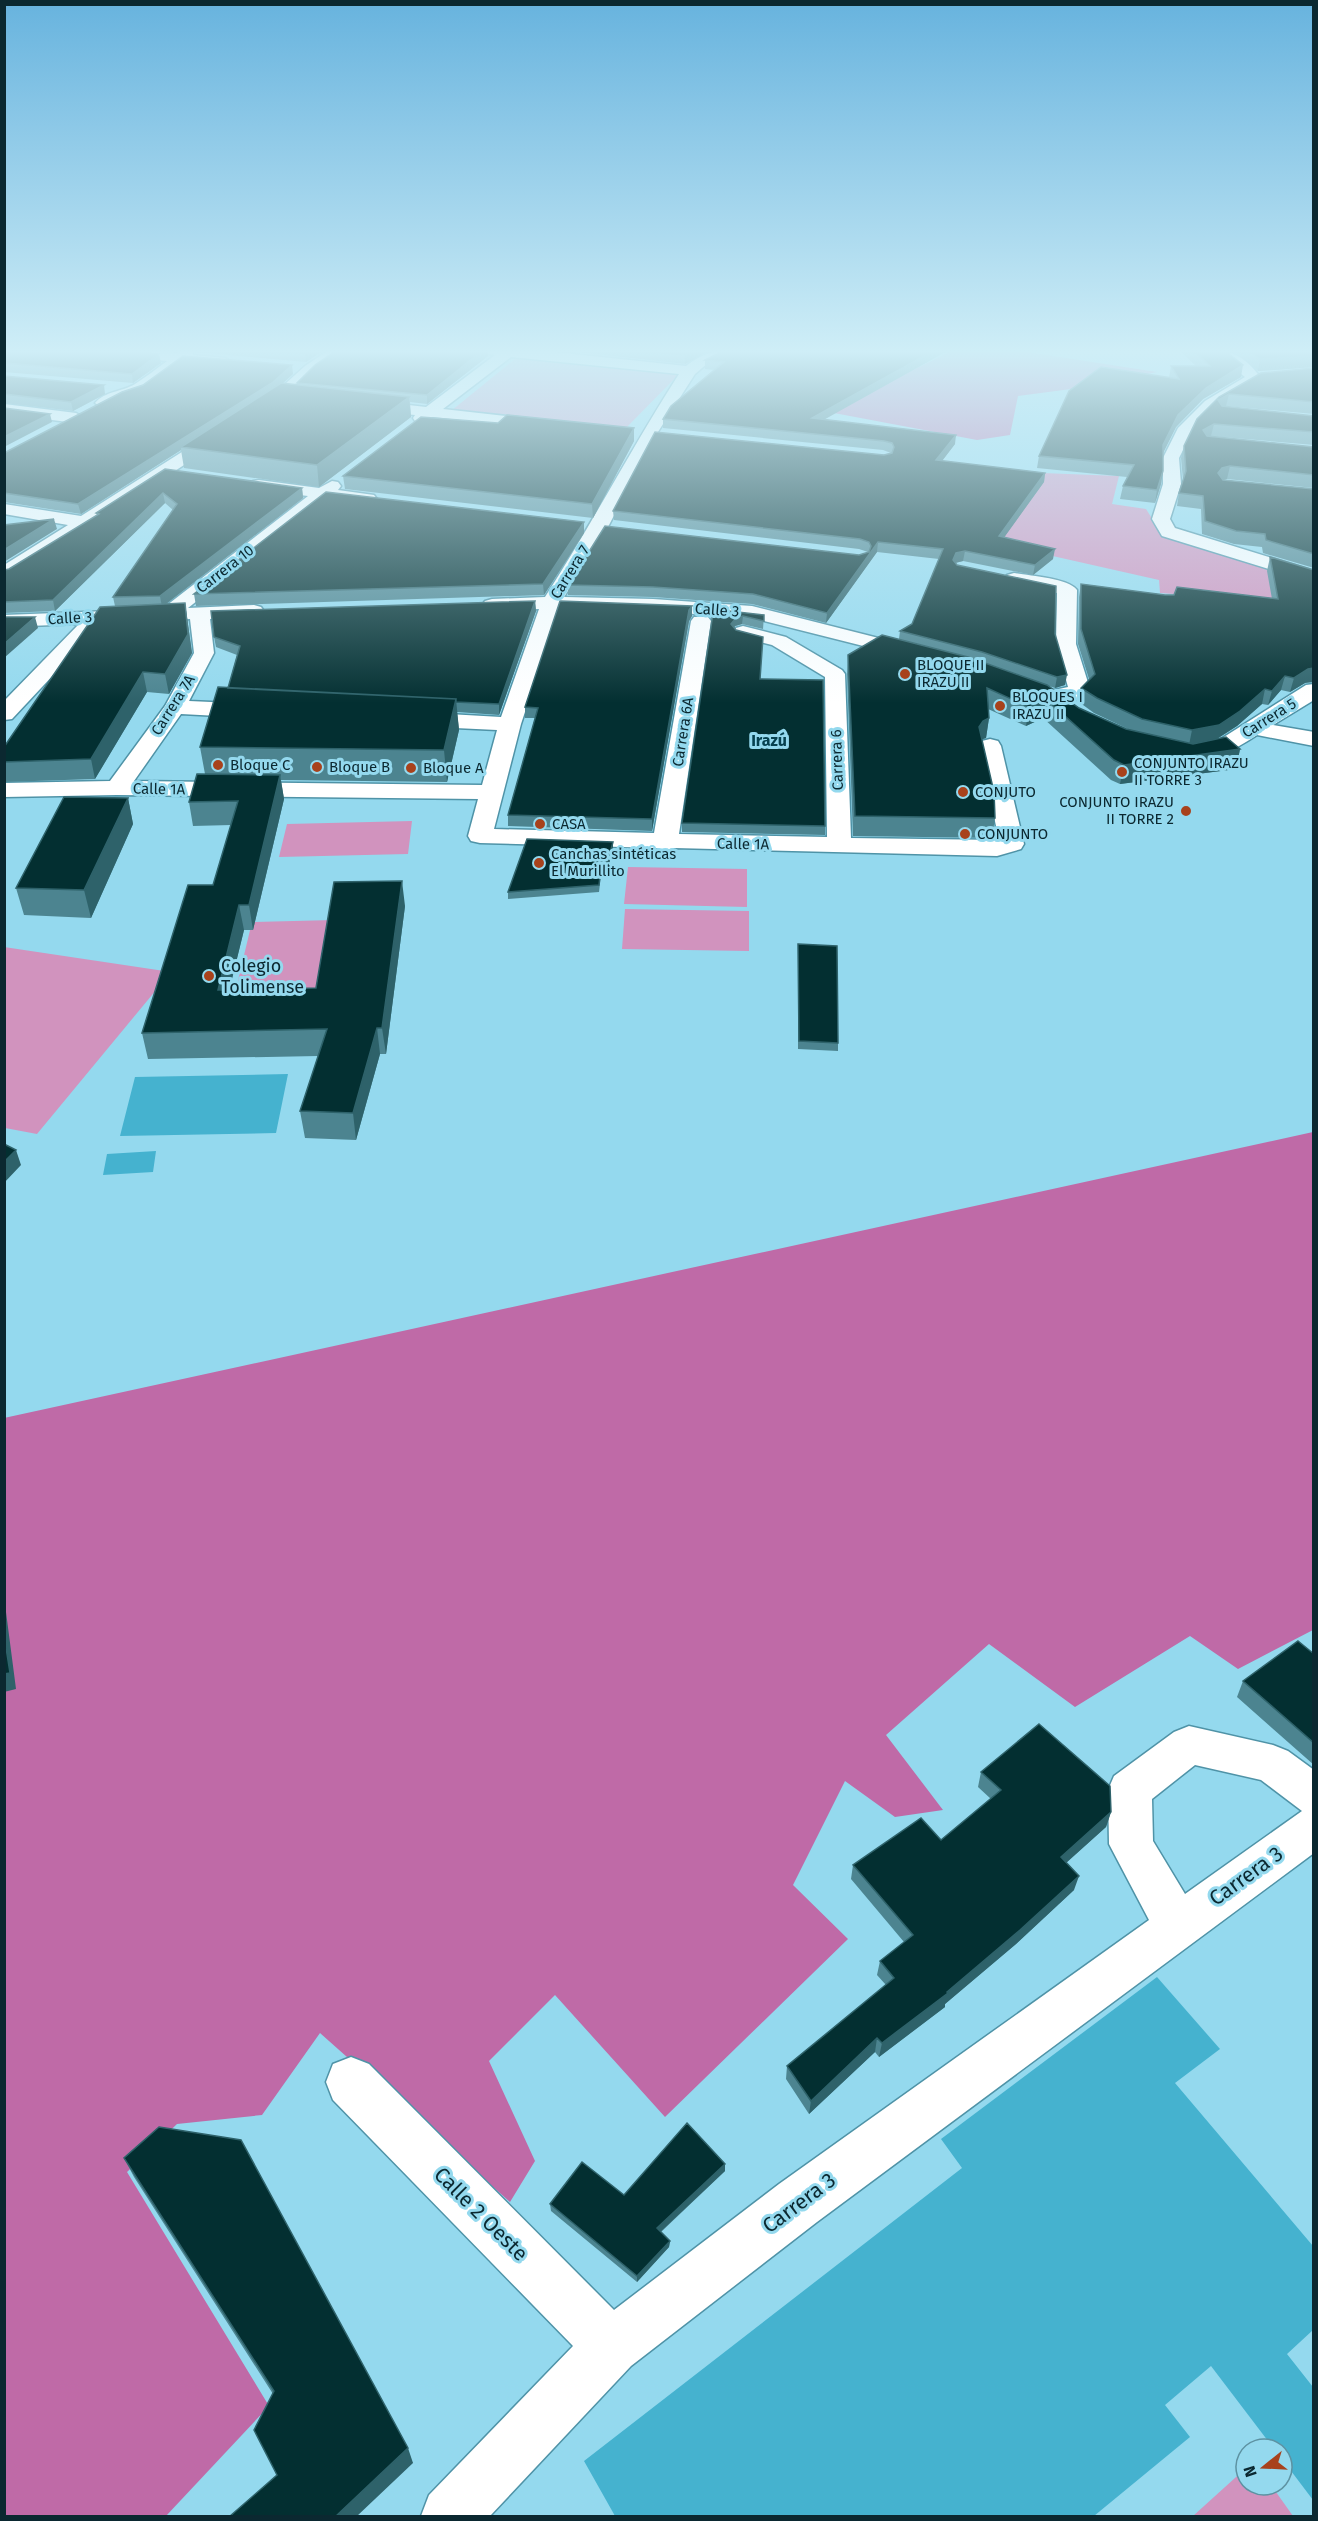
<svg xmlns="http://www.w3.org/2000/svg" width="1318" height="2521" font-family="'Fira Sans',sans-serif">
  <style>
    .green { fill: #d193be }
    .forest { fill: #bf6aa7 }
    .water { fill: #45b2cf }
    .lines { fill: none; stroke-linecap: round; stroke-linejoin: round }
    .street-casing { stroke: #4f93a7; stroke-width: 3 }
    .street { fill: #fff; fill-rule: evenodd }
    .wall { fill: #4c8490 }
    .shaded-wall { fill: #2e626a }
    .building { fill: #032f31; stroke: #2e626a; stroke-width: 1.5 }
    .poi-dot { fill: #a8421c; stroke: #94d9ee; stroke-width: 2 }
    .labels { text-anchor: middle; stroke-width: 6; stroke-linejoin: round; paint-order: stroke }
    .far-street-label { font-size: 15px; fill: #0b2830; stroke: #94d9ee }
    .far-poi-label { font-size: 15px; fill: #0b2830; stroke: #94d9ee; text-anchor: start }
    .far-neighbourhood-label { font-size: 16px; font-weight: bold; fill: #06414f; stroke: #94d9ee }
    .poi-label { font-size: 18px; fill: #0b2830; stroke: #94d9ee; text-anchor: start }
    .near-street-label { font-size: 21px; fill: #0b2830; stroke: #94d9ee }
  </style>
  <rect width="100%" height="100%" fill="#94d9ee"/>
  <path class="green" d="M516 358 680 373 626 428 451 411Z
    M1042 473 1119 476 1112 504 1146 509 1163 536 1281 569 1313 604 1160 593 1159 580 977 539Z
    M412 821 408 854 279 857 287 824Z
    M628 867 747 869V907L624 904Z
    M625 909 749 911V951L622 949Z
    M334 920 319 999 233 1001 252 922Z
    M4 947 171 972 37 1134 5 1128Z
    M1246 2468V2485H1271L1293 2516H1193Z"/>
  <path class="forest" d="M954 350H1015L1157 372 1086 387 1018 396 1010 435 977 440 834 413 876 388Z
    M1313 1132V1630L1238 1669 1190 1636 1075 1707 989 1644 886 1735 943 1810 895 1817 845 1781 793 1885 848 1939 665 2117 555 1995 489 2061 535 2161 510 2202 320 2033 262 2115 177 2124 127 2172 269 2406 166 2516H5L4 1418Z"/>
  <path class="water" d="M288 1074 276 1133 120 1136 135 1077Z
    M156 1151 153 1172 103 1175 107 1154Z
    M1157 1977 1220 2049 1175 2083 1313 2246V2330L1287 2354 1313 2387V2500L1282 2459V2449H1274L1211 2366 1165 2405 1190 2437 1094 2516H615L584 2461 962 2168 941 2139Z"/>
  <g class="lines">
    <defs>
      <path id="street" d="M87 350H146L177 353 181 350H192L193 355 225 358 232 362 225 366 183 363 143 392 103 408 95 403C105 391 122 392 135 384 146 377 156 369 167 361L94 354Z
        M329 350H347L315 372 285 399 11 578 4 580V565L68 525 4 514V504L81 516 275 393 305 366Z
        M483 350H535L686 366C703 353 716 350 737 350L709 362 695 374 656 435 609 525 564 597 653 599 752 606 922 649 925 653 922 657 915 659 752 618 653 611 559 609 521 724 494 829 654 833 691 621 694 617H708L711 621 679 834 827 837 825 677 772 645 736 636 733 632 736 628 743 626 786 637 842 670 845 674 851 838 999 840 979 746 982 741 990 739 998 741 1001 746 1024 844 1021 849 997 856 674 848 665 850 656 848 480 843 471 841 468 836 478 799 117 795 4 797V783L110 781 165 706 194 653 190 619 102 623 12 719 4 720V701L79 624 4 627V615L162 609 308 496 253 489 250 485 253 481 259 480 319 488 332 481 338 482 341 486 338 490 374 495 377 499 374 503 368 504 326 499 188 608 254 605 261 607 264 611 261 615 254 617 210 619 214 653 189 701 257 704 265 706 268 711 265 716 257 718 181 714 134 781 482 785 497 730 413 726 405 724 402 719 405 714 413 712 501 717 539 609 492 611 485 609 482 605 485 601 492 599 545 597C592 524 632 447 679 374L511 357 443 409 552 421 554 424 546 429 433 417 421 423 415 421 413 418 415 415 365 410 357 405 365 400 426 407 495 355 485 353Z
        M1211 350C1234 350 1248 360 1261 378L1215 407 1193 430 1179 458 1181 484 1170 519 1175 528 1314 571V583L1162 536 1152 519 1163 484V458L1178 428 1205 401 1245 377Z
        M4 404 76 413 84 418 76 423 4 414Z
        M1014 573C1029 576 1068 578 1077 590L1076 644 1090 689C1080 703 1061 705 1045 702L1042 697 1045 692 1068 687 1056 644 1057 593 1007 583 1004 579 1007 575Z
        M1314 684V700L1273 725 1314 732V746L1257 735C1236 749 1207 765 1181 759L1178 754 1181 749 1216 742 1306 685Z
        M1189 1726 1273 1745 1288 1751 1314 1770V1853L817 2222 631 2366 490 2516H421L429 2495 573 2346 333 2100 326 2082 333 2064 351 2057 369 2064 614 2310 779 2184 1149 1920 1109 1844 1108 1790 1114 1776 1174 1732ZM1195 1765 1261 1780 1302 1811 1185 1894 1153 1841 1152 1799Z"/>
    </defs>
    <use href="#street" class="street-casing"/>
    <use href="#street" class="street"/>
  </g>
  <path class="wall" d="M4 350 161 363 133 383 4 372Z
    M194 350H324L306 362 195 352Z
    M337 350H487L488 356 427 404 410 402 411 417 319 487 184 468 181 450 81 514 4 502V453L293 374 282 384 297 385V383Z
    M560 350H714L709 351 685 364Z
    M949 350 824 419 955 444 942 461 1045 473 1044 482 1004 537 1053 559 1033 575 963 561 955 563 957 565 1055 634 1065 685 1055 688 1037 682 1079 708 1130 730 1094 713 1079 702 1081 688 1089 679 1078 644 1079 597 1081 584 1165 595 1272 599 1267 571 1270 557 1305 683 1290 692 1281 690 1268 705 1262 704 1237 726 1217 739 1240 749 1236 769 1120 784 1111 780 1043 718 1026 726 988 709 989 718 986 738 982 739 995 818 992 838 853 836 847 674 848 655 899 639 900 631 912 624 939 559 877 552 826 623 752 604 653 597 568 595V585L859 555 868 552 859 549 614 520 613 511 891 453 883 450 663 428V419L715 370 705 369V360Z
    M1179 350H1224L1241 377 1203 399 1176 427 1163 453 1161 484 1155 503 1120 499 1123 486 1127 477 1037 468 1039 456 1169 378 1171 366H1196Z
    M1235 350H1283L1314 355V367L1258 371 1235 352Z
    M1292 350H1314V354Z
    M1314 368V414L1226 406 1225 407 1314 416V445L1210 436 1314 447V488L1227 479 1224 480 1314 489V568L1263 553 1262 547 1234 544 1202 534 1201 509 1177 506 1179 493 1183 480 1181 458 1184 446 1219 397Z
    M4 376 105 394 73 411 4 403Z
    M498 423 634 441 593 518 345 489 343 476Z
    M165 469 302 488 303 498 166 604 185 603 192 653 169 694 147 692 95 779 4 782V747L115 606 113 597 173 510 165 503 55 611 4 613V570L9 569 97 515 96 513Z
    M584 533 544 595 196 606 194 594Z
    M535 601 536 611 499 715 457 712 459 730 447 782 281 780 284 799 253 930H244L229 990 316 988 405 906 386 1054H380L356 1140 305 1138 300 1111 318 1056 148 1059 142 1033 213 885 231 825 193 826 189 802 205 774 200 747 228 688 237 655 216 647 214 637Z
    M711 609 764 615 763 629 742 624 735 626 734 628 761 679 825 826V835L682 832V823L712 620 711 617Z
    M692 616 689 621 652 831 508 826V815L535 718H525V707Z
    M128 798 133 824 91 918 24 915 16 888Z
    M613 849 606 875H601L599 892 508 899V892Z
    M798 944 838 1043V1051L798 1049Z
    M1314 1654V1765L1237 1697 1243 1681Z
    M981 1772 1111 1812 1106 1827 1066 1863 1074 1890 1016 1944 945 2004V2007L879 2057 875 2052 809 2114 786 2079 787 2066 886 1985 877 1975 880 1961 904 1942 851 1879 853 1865 941 1840 991 1799 978 1787Z
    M124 2158 413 2463 276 2475 273 2394 134 2177Z
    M725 2164V2171L661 2232 670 2241 669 2247 637 2282 551 2211 550 2204 624 2195Z"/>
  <path class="shaded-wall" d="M310 350H324L306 362 305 353Z
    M483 350H487L488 356 427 404V395Z
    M695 350H714L709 351 685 364V355Z
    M935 350H949L811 427 812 418Z
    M159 354 161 363 133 383 132 374Z
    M1314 356V367L1258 371 1260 359Z
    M292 365 293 374 274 391 181 447V450L81 514 78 504Z
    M1243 365 1241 377 1203 399 1176 427 1161 457 1163 445 1178 415 1206 388Z
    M104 385 105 394 73 411 71 402Z
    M1229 394 1226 406 1216 412 1218 400Z
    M409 397 411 417 319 487 317 465Z
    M50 414 52 422 4 447V437Z
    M1214 424 1211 436 1201 443 1203 430Z
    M634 428V441L593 518 592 504Z
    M956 435 955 444 935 470 936 460Z
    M1230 466 1227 479 1219 481 1218 473 1222 468Z
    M1163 471 1161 484 1155 503 1157 490Z
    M1045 473 1044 482 998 546 999 536Z
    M302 488 303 498 162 607 160 596Z
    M163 493 165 503 55 611 53 600Z
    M54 519 57 529 4 562V550Z
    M584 522V533L544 595 543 584Z
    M878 542 877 552 826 623 827 613Z
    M1055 549 1053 559 1033 575 1035 565Z
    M965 551 963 561 955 563 953 560 956 553Z
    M535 601 536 611 499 715V704Z
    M185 603 192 653 169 694 165 674Z
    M692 606V616L689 621 652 831V819L689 610Z
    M743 616 742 624 735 626 731 632V624L736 618Z
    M35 617 38 628 4 658V644Z
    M1314 668V682L1305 683 1290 692 1294 678 1308 669Z
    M143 672 147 692 95 779 91 759Z
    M1067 675 1065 685 1055 688 1057 677Z
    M1285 676 1281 690 1268 705 1272 691Z
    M1265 689 1262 704 1237 726 1215 740 1189 745 1192 730Z
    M456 699 459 730 447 782 444 750Z
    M1046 699 1043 718 1026 726 1029 707Z
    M989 718 986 738 980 740 979 727 983 721Z
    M1240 749 1236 769 1120 784 1124 765Z
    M280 775 284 799 253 930 249 905Z
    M128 798 133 824 91 918 84 890Z
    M613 842V849L606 875V868Z
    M402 881 405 906 386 1054 382 1028Z
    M239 905 244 930 223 1016 218 990Z
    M377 1028 380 1054 356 1140 353 1113Z
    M16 1150 21 1165 4 1183V1162Z
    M4 1609 6 1612 16 1689 4 1692Z
    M1111 1812 1106 1827 1057 1871 1061 1857Z
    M1079 1876 1074 1890 1016 1944 945 2004V2007L879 2057 882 2043 947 1992Z
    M877 2038 875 2052 809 2114 811 2101Z
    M725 2164V2171L657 2235V2228Z
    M670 2241 669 2247 637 2282V2276Z
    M408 2448 413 2463 356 2517H335Z"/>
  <path class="building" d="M4 350H118L159 354 132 374 4 363Z
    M271 350H310L305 353Z
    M337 350H483L427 395 297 383 315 365Z
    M638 350H695L685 355Z
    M725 350H935L812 418 956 435 936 460 1045 473 999 536 1055 549 1035 565 965 551 956 553 953 560 957 565 1056 586 1055 634 1067 675 1057 677 982 652 900 631 912 624 943 549 878 542 827 613 753 594 653 587 568 585 605 526 859 555 869 552 871 546 869 542 860 539 613 511 655 432 884 455 892 453 894 447 892 443 884 441 663 419 671 406 724 362 705 360Z
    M1193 350H1224L1243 365 1206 388 1178 415 1163 445V471L1157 490 1123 486 1134 465 1039 456 1069 391 1101 367 1179 379 1171 366H1210Z
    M1249 350H1283L1314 355V356L1260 359Z
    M183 356 292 365 272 383 78 504 4 493V453L122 392 143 385Z
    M1314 368V402L1229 394 1218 400 1222 406 1314 416V432L1214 424 1203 430 1207 436 1314 447V475L1230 466 1222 468 1218 473 1223 480 1314 489V554L1266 540 1265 534 1236 531 1205 521 1203 496 1179 493 1186 471 1184 446 1197 419 1219 397 1261 373Z
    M4 376 104 385 71 402 4 394Z
    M281 383 409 397 317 465 181 447Z
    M4 408 50 414 4 437Z
    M507 415 634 428 592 504 343 476 421 417 498 423Z
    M165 469 302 488 160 596 113 597 177 504 163 493 53 600 4 602V570L9 569 99 514 96 513Z
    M326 492 584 522 543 584 194 594Z
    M54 519 4 550V525Z
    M1270 557 1314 570V668L1308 669 1294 678 1285 676 1272 691 1265 689 1240 711 1219 725 1192 730 1142 719 1097 698 1081 688 1095 674 1081 629V584L1165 595H1174L1177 587 1278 599Z
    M535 601 499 704 456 702V699L228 688 240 646 214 637 211 611Z
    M560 601 692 606 689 610 652 819 508 815 538 708 525 707Z
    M185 603 188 634 165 674 143 672 91 759 4 762V747L100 607Z
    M711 609 764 615V621L743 616 736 618 731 624 736 630 763 637 760 679 823 680 825 826 682 823 713 613Z
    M4 617H35L4 644Z
    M882 635 968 657 1047 685 1079 708 1126 729 1193 744 1226 737 1240 749 1124 765 1114 760 1046 699 1029 707 987 688 989 718 983 721 979 727 994 792 995 818 855 816 848 655Z
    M218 687 456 699 444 750 200 747Z
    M197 774 280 775 249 905H239L218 990 316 988 334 882 402 881 382 1028H377L353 1113 300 1111 327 1029 142 1033 188 885H213L238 801 189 802Z
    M64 797 128 798 84 890 16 888Z
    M527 839 613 842 606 868 601 867 599 885 508 892Z
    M798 944 837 946 838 1043 799 1041Z
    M4 1144 16 1150 4 1162Z
    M4 1635 10 1673 4 1674Z
    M1298 1641 1314 1654V1743L1243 1681Z
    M1039 1724 1110 1786 1111 1812 1061 1857 1079 1876 1020 1930 947 1992 948 1993 882 2043 877 2038 811 2101 787 2066 894 1978 880 1961 913 1935 853 1865 921 1818 941 1840 1001 1790 981 1772Z
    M687 2123 725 2164 657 2228 670 2241 637 2276 550 2204 582 2162 624 2195Z
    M159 2127 241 2140 408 2448 335 2517H229L277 2475 254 2430 274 2391 124 2158Z"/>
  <linearGradient id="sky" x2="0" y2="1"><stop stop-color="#67b3de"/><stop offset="0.5" stop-color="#cfeef7"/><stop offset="1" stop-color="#cfeef7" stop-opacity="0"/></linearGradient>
  <rect width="1318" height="703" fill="url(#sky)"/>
  <g class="poi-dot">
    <circle cx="905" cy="674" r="6"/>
    <circle cx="1000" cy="706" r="6"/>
    <circle cx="218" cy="765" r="6"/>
    <circle cx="317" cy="767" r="6"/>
    <circle cx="411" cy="768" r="6"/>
    <circle cx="1122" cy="772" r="6"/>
    <circle cx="963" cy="792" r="6"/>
    <circle cx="1186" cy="811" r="6"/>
    <circle cx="540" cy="824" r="6"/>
    <circle cx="965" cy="834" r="6"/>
    <circle cx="539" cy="863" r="6"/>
    <circle cx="209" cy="976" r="6"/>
  </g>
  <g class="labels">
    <g class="far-street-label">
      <text transform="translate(225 569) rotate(-38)" y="5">Carrera 10</text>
      <text transform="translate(570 572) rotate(-58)" y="5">Carrera 7</text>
      <text transform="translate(717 610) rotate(4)" y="5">Calle 3</text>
      <text transform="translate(70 618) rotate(-3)" y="5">Calle 3</text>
      <text transform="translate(173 705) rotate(-58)" y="5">Carrera 7A</text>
      <text transform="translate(1269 718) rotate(-32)" y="5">Carrera 5</text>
      <text transform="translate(683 732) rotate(-81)" y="5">Carrera 6A</text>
      <text transform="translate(837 760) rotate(-92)" y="5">Carrera 6</text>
      <text transform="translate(159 789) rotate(1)" y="5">Calle 1A</text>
      <text transform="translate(743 844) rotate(1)" y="5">Calle 1A</text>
    </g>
    <g class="far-poi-label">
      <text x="917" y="670">BLOQUE II<tspan x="917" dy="17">IRAZU II</tspan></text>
      <text x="1012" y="702">BLOQUES I<tspan x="1012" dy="17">IRAZU II</tspan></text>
      <text x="1134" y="768">CONJUNTO IRAZU<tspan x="1134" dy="17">II TORRE 3</tspan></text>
      <text x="230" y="770">Bloque C</text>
      <text x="329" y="772">Bloque B</text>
      <text x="423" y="773">Bloque A</text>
      <text x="975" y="797">CONJUTO</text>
      <text x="1174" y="807" text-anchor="end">CONJUNTO IRAZU<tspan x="1174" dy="17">II TORRE 2</tspan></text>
      <text x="552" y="829">CASA</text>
      <text x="977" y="839">CONJUNTO</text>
      <text x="551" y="859">Canchas sintéticas<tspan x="551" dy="17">El Murillito</tspan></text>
    </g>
    <g class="far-neighbourhood-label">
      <text x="769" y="746">Irazú</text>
    </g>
    <g class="poi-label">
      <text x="221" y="972">Colegio<tspan x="221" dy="21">Tolimense</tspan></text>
    </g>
    <g class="near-street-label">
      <text transform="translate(1246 1876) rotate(-36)" y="7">Carrera 3</text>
      <text transform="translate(799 2203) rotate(-37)" y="7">Carrera 3</text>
      <text transform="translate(481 2214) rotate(45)" y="7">Calle 2 Oeste</text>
    </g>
  </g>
  <rect width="1318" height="2521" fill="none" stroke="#0b2830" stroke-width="12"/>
  <g transform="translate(1264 2467) rotate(252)"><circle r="28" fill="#94d9ee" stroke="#5d92a2" stroke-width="1.5"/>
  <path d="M0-4.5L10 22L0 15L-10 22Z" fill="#a8421c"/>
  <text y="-9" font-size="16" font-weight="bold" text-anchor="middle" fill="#0b2830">N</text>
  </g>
</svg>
